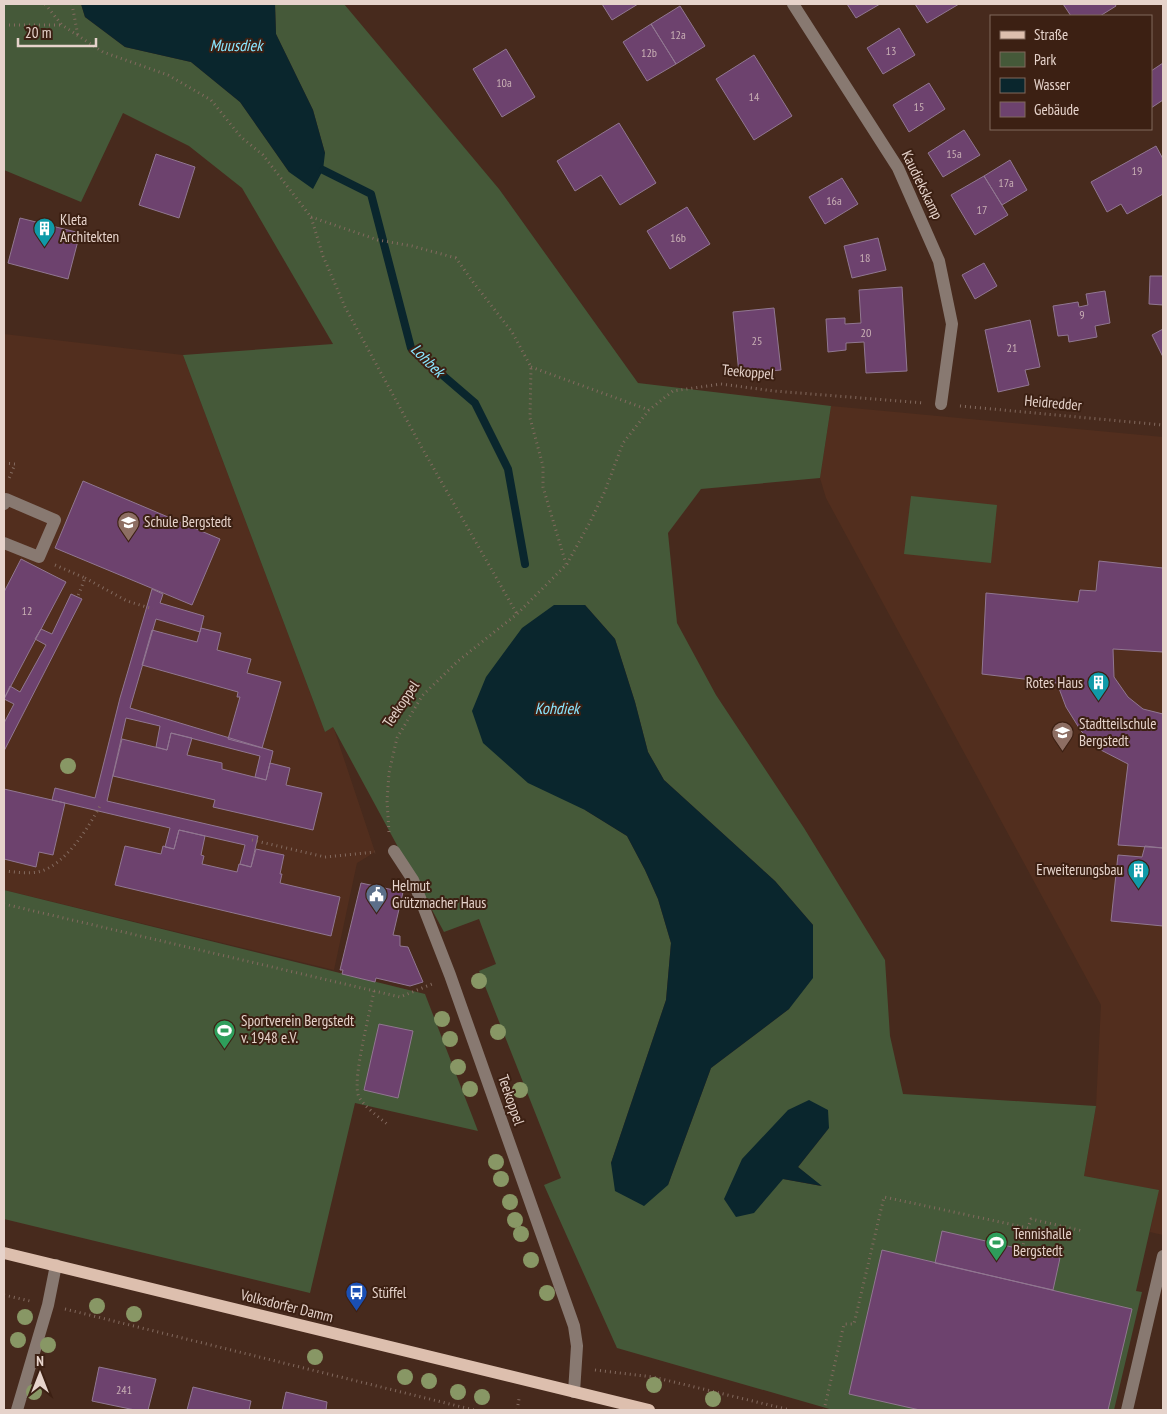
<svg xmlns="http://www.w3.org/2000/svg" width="1167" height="1414" font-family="'PT Sans Narrow',sans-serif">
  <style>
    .built { fill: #522e1e }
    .green { fill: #455939; fill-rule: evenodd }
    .water { fill: #0a262d }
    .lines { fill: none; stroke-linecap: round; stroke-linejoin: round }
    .stream { stroke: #0a262d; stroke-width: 8 }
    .building { fill: #6d426e; stroke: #917791 }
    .path { stroke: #836a5f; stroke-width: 3; stroke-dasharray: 1 4; stroke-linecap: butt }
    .minor { stroke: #887971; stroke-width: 12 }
    .major { stroke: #ddbfae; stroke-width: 12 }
    .tree { fill: #889765 }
    .labels { text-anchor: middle; stroke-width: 4; stroke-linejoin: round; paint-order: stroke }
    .number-label { font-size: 12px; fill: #c8afb4 }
    .street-label { font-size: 15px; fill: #e6d3cb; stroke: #3c2013 }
    .poi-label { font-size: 15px; fill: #e6d3cb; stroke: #3c2013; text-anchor: start }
    .water-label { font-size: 16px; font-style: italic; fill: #8ae6ff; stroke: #3c2013 }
  </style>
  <rect width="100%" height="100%" fill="#472a1d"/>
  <path class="built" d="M4 334 183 355 325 732 333 726 375 852 357 863 334 970 4 890Z
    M831 406 1163 437V1235L1150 1232 1158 1190 1084 1176 1096 1106 1101 1005 826 498 820 478Z"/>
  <path class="green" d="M4 4H81L85 17 125 47 191 62 240 102 289 172 325 153 313 110 276 34 275 4H344L499 189 638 383 831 406 820 478 701 489 668 533 677 623 716 695 804 828 885 960 890 1036 903 1094 1096 1106 1084 1176 1159 1190 1136 1291 1142 1292 1114 1410H833L617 1348 544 1185 561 1178 479 971 496 964 479 919 444 932 333 727 325 732 183 355 333 344 242 188 189 146 123 113 81 202 4 170ZM585 605 615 639 635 702 648 752 664 780 775 881 813 925 789 1009 711 1068 668 1185 611 1163 666 1000 671 943 658 899 645 870 627 836 585 810ZM829 1128 798 1167 821 1186 783 1179Z
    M911 496 997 505 991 563 904 554Z
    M4 890 425 994 478 1131 355 1103 310 1293 4 1219Z"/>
  <path class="water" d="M81 4H275L276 34 313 110 325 153 323 170 313 189 289 172 240 102 191 62 125 47 85 17Z
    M554 605H585L615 639 635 702 648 752 664 780 775 881 813 925V978L789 1009 711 1068 668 1185 644 1206 615 1191 611 1163 666 1000 671 943 658 899 645 870 627 836 585 810 528 783 483 743 472 711 486 677 522 628Z
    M809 1100 828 1110 829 1128 798 1167 822 1186 783 1179 754 1213 736 1217 724 1199 742 1159 788 1110Z"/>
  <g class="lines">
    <path class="stream" d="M323 170 371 194 411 348 475 403 508 469 525 564"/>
  </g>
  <path class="building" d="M602 4H638L612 20Z
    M847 4H880L856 18Z
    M915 4H959L927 23Z
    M1063 4H1115L1116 6 1100 16H1071Z
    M680 6 705 46 676 64 651 24Z
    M651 24 676 64 647 81 623 42Z
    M899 28 915 55 883 74 867 48Z
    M506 49 535 97 502 117 473 69Z
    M754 55 792 116 754 140 716 79Z
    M1163 63V100L1151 108V71Z
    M929 83 945 109 909 132 893 105Z
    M619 123 656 183 620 205 601 175 575 191 557 161Z
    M964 130 980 155 943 177 928 153Z
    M1156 146 1163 159V194L1127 214 1121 204 1107 212 1091 182Z
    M156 154 195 167 179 218 139 205Z
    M1010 160 1027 190 1002 205 984 176Z
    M984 176 1008 215 975 235 951 195Z
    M842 178 858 204 825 224 809 197Z
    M687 207 710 244 670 269 647 231Z
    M20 218 80 233 68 279 8 263Z
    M878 238 886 270 852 278 844 246Z
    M984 263 997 286 975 299 962 275Z
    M1150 276H1163V305L1149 304Z
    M902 287 907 371 866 373 864 342 846 343V350L828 352 826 319 845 318V324L861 323 859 290Z
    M1105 291 1110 323 1095 326 1097 337 1069 342 1068 335 1058 336 1053 306 1078 302 1079 307 1088 305 1086 294Z
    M774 308 781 370 739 374 733 312Z
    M1030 320 1040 367 1025 370 1029 385 998 392 985 330Z
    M1163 329V357L1152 335Z
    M83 481 220 539 192 605 55 548Z
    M21 559 66 582 4 699V592Z
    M1099 561 1163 568V652L1113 649 1114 677 1128 697 1143 709 1163 714V848L1118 845 1128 764 1099 749 1081 731 1066 707 1057 683 982 674 986 593 1078 602 1080 590 1096 591Z
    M152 589 163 594 160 603 204 616 200 632 156 619 130 708 273 751 266 780 255 777 260 756 171 733 167 750 156 747 160 726 126 718 107 801 258 836 251 867 240 864 245 845 179 830 174 849 165 847 170 828 52 800 55 788 95 798 120 698Z
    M71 594 82 599 4 751V723L14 704 4 699 10 686 20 692 46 645 35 639 41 629 52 634Z
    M201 628 221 633 217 650 251 659 247 673 281 682 262 748 228 739 240 697H237L238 692 142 665 152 630 197 642Z
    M171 733 192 738 187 755 222 763V769L266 780 270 763 290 768 286 785 322 793 313 830 213 807 215 800 113 776 122 739 167 750Z
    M4 789 65 803 53 855 39 852 36 867 4 859Z
    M179 830 205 836 201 855 204 856 202 864 237 872 239 864 251 867 256 849 284 855 280 874H282L280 883 340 897 331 936 115 885 125 846 161 854 163 846 174 849Z
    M1145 846 1163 848V926L1111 921 1118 855 1142 857Z
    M361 883 403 892 393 935 400 936V946L408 947 423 982 410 986 376 978 375 982 342 974 343 970H340Z
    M379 1024 413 1031 398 1098 364 1090Z
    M942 1231 1060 1258 1053 1290 935 1263Z
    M882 1250 1132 1309 1108 1410H920L849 1394Z
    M99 1367 156 1379 148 1410H135L92 1401Z
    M193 1387 251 1401 249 1410H187Z
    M286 1392 327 1402 326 1410H282Z"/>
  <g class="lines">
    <path class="path" d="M45 4 62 25 103 52 168 75 211 100 241 137 263 155 311 217 323 256 345 307 422 448 517 614
      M72 4 78 36
      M4 25H61
      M311 217 378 240 412 246 456 258 473 282 512 332 531 367 530 418 543 466V487L566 564
      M531 367 649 410
      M960 406 1163 425
      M4 463 15 464 8 481
      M55 565 85 578 78 596
      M85 578 127 601 153 609
      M389 832 387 801 389 773 397 738 422 696 458 661 517 614 567 564 590 522 605 491 623 443 649 410 673 391 721 384 774 391 924 403
      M252 840 325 857 375 852
      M4 871C15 872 27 874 38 872 65 866 88 828 100 806
      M4 904 400 997 432 984
      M374 991C370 1012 353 1076 358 1094 360 1104 379 1117 387 1124
      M1022 1249 1028 1228
      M4 1295 30 1301
      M65 1309 474 1410
      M595 1370 653 1377 790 1410
      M517 1410 519 1399
      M824 1410 844 1324H854L884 1197 1028 1228 1031 1219 1083 1231"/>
    <path class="minor" d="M793 4 898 168 939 261 952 324 941 404
      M4 504 6 499 55 520 39 557 4 543
      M394 851 413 880 450 975 574 1326 577 1346 574 1392
      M17 1410 48 1305 56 1265
      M1127 1410 1163 1256"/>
    <path class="major" d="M4 1253 649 1410"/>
  </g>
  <g class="tree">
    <circle cx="68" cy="766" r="8"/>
    <circle cx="479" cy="981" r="8"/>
    <circle cx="442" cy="1019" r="8"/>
    <circle cx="498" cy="1032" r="8"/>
    <circle cx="450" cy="1039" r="8"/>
    <circle cx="458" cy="1067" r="8"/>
    <circle cx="470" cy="1089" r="8"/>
    <circle cx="520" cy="1090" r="8"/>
    <circle cx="496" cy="1162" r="8"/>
    <circle cx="501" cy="1179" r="8"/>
    <circle cx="510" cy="1202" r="8"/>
    <circle cx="515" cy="1220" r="8"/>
    <circle cx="521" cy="1234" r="8"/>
    <circle cx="531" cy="1260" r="8"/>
    <circle cx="547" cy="1293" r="8"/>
    <circle cx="97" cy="1306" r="8"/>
    <circle cx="134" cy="1314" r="8"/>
    <circle cx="25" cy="1317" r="8"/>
    <circle cx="18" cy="1340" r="8"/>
    <circle cx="48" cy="1345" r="8"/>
    <circle cx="315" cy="1357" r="8"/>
    <circle cx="405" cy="1377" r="8"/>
    <circle cx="429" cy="1381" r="8"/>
    <circle cx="654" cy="1385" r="8"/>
    <circle cx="34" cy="1392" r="8"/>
    <circle cx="458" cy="1392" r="8"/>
    <circle cx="482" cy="1397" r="8"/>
    <circle cx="713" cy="1399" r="8"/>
  </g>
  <defs>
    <symbol id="building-pin" viewBox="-11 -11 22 30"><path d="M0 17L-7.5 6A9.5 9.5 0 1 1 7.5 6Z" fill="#0f9aa8" stroke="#3c2013"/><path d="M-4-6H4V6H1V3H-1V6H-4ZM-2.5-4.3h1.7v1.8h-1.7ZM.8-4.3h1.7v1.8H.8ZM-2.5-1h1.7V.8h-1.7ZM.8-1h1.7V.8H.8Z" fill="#fff"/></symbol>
    <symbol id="school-pin" viewBox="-11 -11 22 30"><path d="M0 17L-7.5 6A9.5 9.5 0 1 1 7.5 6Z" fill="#8d6e63" stroke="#3c2013"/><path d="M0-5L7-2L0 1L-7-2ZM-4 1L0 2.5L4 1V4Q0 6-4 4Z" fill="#fff"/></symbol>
    <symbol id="civic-pin" viewBox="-11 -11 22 30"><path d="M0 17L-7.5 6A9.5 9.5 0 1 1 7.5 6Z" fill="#5c6f8a" stroke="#3c2013"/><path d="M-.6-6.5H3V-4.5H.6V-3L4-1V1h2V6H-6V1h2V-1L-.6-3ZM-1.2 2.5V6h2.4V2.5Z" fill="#fff"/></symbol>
    <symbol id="stadium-pin" viewBox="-11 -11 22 30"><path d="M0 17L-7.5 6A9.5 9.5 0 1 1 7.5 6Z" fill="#2e9e5b" stroke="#3c2013"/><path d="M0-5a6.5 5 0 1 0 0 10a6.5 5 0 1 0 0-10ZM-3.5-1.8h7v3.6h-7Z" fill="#fff"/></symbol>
    <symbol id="bus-pin" viewBox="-11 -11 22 30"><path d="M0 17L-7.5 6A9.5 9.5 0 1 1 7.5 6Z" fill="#1a4fb4" stroke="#3c2013"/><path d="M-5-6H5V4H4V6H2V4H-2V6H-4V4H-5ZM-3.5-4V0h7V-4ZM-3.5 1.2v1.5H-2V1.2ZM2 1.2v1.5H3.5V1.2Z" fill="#fff"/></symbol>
  </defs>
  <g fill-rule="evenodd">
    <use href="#building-pin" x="32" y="216" width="25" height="34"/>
    <use href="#school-pin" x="116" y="510" width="25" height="34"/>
    <use href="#building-pin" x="1086" y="670" width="25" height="34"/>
    <use href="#school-pin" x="1050" y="720" width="25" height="34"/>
    <use href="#building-pin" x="1126" y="858" width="25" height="34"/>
    <use href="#civic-pin" x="364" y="882" width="25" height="34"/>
    <use href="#stadium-pin" x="212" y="1018" width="25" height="34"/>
    <use href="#stadium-pin" x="984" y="1230" width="25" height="34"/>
    <use href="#bus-pin" x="344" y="1280" width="25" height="34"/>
  </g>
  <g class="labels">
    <g class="number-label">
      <text x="678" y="39">12a</text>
      <text x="891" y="55">13</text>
      <text x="649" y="57">12b</text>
      <text x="504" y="87">10a</text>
      <text x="754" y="101">14</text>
      <text x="919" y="111">15</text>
      <text x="954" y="158">15a</text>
      <text x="1137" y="175">19</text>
      <text x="1006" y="187">17a</text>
      <text x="834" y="205">16a</text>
      <text x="982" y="214">17</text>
      <text x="678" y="242">16b</text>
      <text x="865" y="262">18</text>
      <text x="1082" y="319">9</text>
      <text x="866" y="337">20</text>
      <text x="757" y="345">25</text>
      <text x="1012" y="352">21</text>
      <text x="27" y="615">12</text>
      <text x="124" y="1394">241</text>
    </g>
    <g class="street-label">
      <text transform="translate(922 185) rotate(64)" y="5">Kaudiekskamp</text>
      <text transform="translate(748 372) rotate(5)" y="5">Teekoppel</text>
      <text transform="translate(1053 403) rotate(5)" y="5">Heidredder</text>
      <text transform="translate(401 704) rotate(-56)" y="5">Teekoppel</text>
      <text transform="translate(511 1100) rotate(71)" y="5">Teekoppel</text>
      <text transform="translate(287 1306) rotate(14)" y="5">Volksdorfer Damm</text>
    </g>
    <g class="poi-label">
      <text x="60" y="225">Kleta<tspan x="60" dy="17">Architekten</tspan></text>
      <text x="144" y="527">Schule Bergstedt</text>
      <text x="1083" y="688" text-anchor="end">Rotes Haus</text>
      <text x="1079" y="729">Stadtteilschule<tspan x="1079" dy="17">Bergstedt</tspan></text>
      <text x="1123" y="875" text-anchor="end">Erweiterungsbau</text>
      <text x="392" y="891">Helmut<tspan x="392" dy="17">Grützmacher Haus</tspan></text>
      <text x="241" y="1026">Sportverein Bergstedt<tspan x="241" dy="17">v. 1948 e.V.</tspan></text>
      <text x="1013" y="1239">Tennishalle<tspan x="1013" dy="17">Bergstedt</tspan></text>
      <text x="372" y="1298">Stüffel</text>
    </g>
    <g class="water-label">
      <text x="236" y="51">Muusdiek</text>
      <text transform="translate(428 360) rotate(45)" y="6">Lohbek</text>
      <text x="557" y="714">Kohdiek</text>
    </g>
  </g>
  <rect width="1167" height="1414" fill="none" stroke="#e6d3cb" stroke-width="10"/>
  <rect x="990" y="15" width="162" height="115" fill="#3c2013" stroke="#80685d"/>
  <rect x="1000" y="31" width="25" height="8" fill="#ddbfae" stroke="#80685d"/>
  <text x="1034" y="40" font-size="15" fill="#e6d3cb">Straße</text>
  <rect x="1000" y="52" width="25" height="15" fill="#455939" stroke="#80685d"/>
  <text x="1034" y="65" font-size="15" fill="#e6d3cb">Park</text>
  <rect x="1000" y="78" width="25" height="15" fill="#0a262d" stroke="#80685d"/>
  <text x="1034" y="90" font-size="15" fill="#e6d3cb">Wasser</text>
  <rect x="1000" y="102" width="25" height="15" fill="#6d426e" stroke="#80685d"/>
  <text x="1034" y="115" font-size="15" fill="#e6d3cb">Gebäude</text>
  <g transform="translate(40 1374)" stroke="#3c2013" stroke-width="4" paint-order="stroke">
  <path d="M0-4L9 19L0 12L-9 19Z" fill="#e6d3cb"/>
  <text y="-8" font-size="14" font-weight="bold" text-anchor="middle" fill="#e6d3cb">N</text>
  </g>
  <path d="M18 38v8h78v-8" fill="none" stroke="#e6d3cb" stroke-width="2.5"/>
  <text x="25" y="38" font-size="15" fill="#e6d3cb" stroke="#3c2013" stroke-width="4" paint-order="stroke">20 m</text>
</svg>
